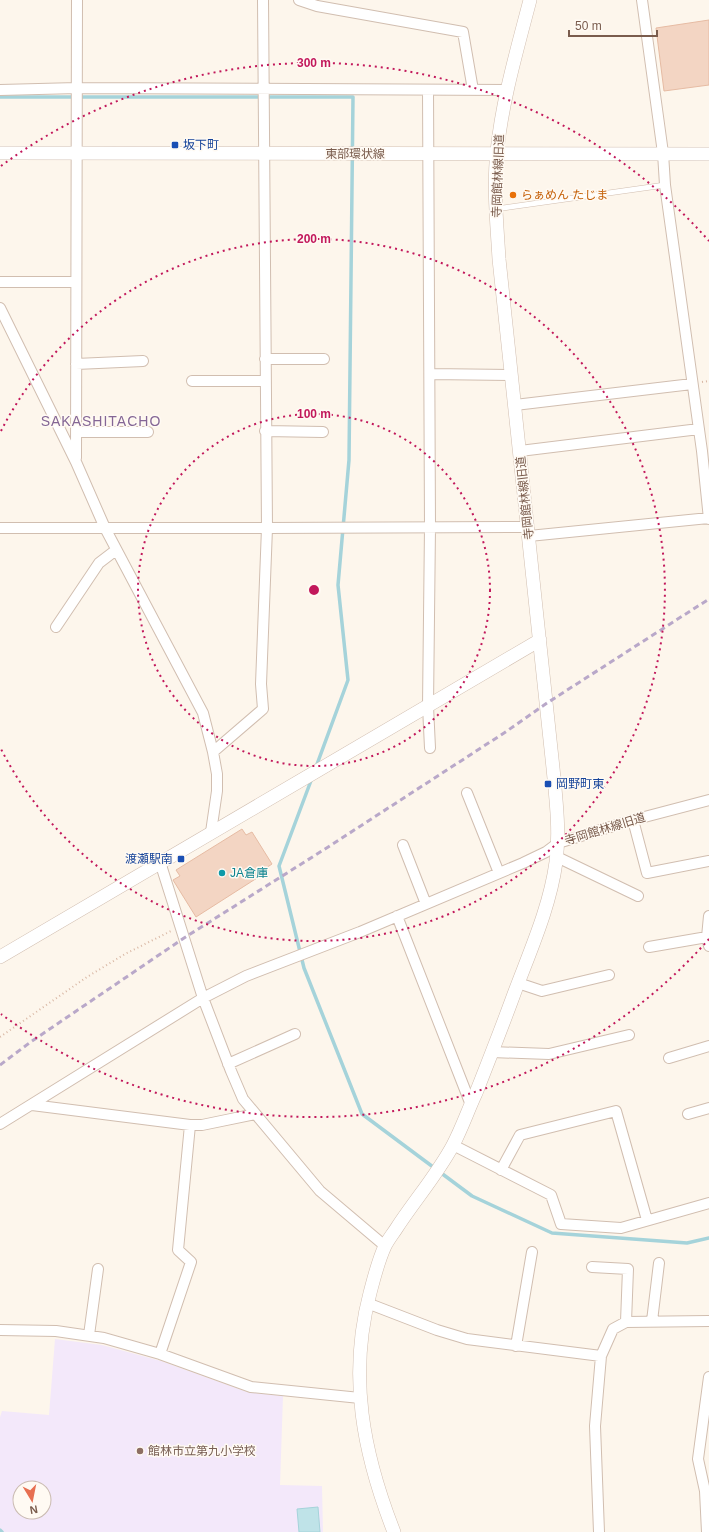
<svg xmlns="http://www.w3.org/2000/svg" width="709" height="1532" font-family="Helvetica,'Noto Sans JP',sans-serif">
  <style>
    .education { fill: #f3e8fa; fill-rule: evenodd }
    .water { fill: #bfe3e8; stroke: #a5d3da }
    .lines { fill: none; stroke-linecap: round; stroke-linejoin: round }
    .stream { stroke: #a5d3da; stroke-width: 3.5 }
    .building { fill: #f3d5c3; stroke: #e6bba3 }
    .service-casing { stroke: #d1beb0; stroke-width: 6 }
    .minor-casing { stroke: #d1beb0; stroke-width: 12 }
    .tertiary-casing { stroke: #d1beb0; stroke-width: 14 }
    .path { stroke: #d9b8a5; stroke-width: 2; stroke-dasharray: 1 3; stroke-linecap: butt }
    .service { stroke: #fff; stroke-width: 5 }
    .minor { stroke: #fff; stroke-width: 10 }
    .tertiary { stroke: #fff; stroke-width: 13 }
    .rail { stroke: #b9a8c9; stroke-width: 3; stroke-dasharray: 6 4; stroke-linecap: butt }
    .ring { fill: none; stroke: #c2185b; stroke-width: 2; stroke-dasharray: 2 4 }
    .transit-dot { fill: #1a4fb4; stroke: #fffaf3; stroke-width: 1.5 }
    .food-dot { fill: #e8710a; stroke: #fffaf3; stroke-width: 1.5 }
    .culture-dot { fill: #0f9aa8; stroke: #fffaf3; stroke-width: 1.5 }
    .education-dot { fill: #8d6e63; stroke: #fffaf3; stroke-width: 1.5 }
    .labels { text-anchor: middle; stroke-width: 3; stroke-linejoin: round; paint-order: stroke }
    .transit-label { font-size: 12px; fill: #164399; stroke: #fffaf3; text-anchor: start }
    .street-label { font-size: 12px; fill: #7a5c4d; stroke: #fffaf3 }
    .food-label { font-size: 12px; fill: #c56008; stroke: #fffaf3; text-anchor: start }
    .culture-label { font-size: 12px; fill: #0d838f; stroke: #fffaf3; text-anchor: start }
    .education-label { font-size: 12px; fill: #785e54; stroke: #fffaf3; text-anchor: start }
    .quarter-label { font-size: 14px; letter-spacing: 1px; fill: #846695; stroke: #fffaf3 }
    .centre { fill: #c2185b; stroke: #fffaf3; stroke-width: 2 }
    .ring-label { font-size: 12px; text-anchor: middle; font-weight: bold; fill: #c2185b; stroke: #fffaf3; stroke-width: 3; stroke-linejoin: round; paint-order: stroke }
  </style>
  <rect width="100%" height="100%" fill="#fdf6ec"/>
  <path class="education" d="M55 1339 102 1345 161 1361 247 1392 283 1396 280 1485 322 1486 323 1532H0V1417L2 1411 49 1415ZM20 1488H44V1512H20Z"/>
  <path class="water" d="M318 1507 320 1532H299L297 1509Z"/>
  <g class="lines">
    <path class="stream" d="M0 97H353L349 460 338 585 348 680 316 767
      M312 778 279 866 304 968 362 1114 472 1196 552 1233 687 1243 709 1238
      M0 1530 2 1532"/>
  </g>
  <path class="building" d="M709 20V85L664 91 656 28Z
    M242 829 246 835 252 832 272 864 266 868 268 871 196 917 173 880 180 876 176 870Z"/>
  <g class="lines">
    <defs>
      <path id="service" d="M496 209 665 185"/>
      <path id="minor" d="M299 0 317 6 463 32 473 90
        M642 0 663 153 665 185 702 451 709 519
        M0 90 77 88 507 90
        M428 90 430 527 428 706 430 748
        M0 282H76
        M0 308 76 462 105 528 203 713 213 752 217 774V791L211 832
        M265 359H324
        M76 364 143 361
        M430 374 512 375
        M192 381H265
        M515 405 692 384
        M265 431 323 432
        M76 432H148
        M520 451 699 429
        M76 458 77 0
        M0 528H267L528 527
        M529 536 709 518
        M56 627 99 563 116 550
        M213 752 263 709 261 684 267 528 263 0
        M467 793 499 873
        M633 820 647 873 709 861
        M403 845 426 904
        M557 857 638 896
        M160 862 203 998 231 1071 243 1099 320 1191 385 1246
        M397 916 471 1105
        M709 916 707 937 709 946
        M649 947 707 937
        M518 983 542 991 609 975
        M492 1052 549 1054 629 1035
        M669 1058 709 1046
        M228 1064 295 1034
        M32 1105 190 1125H202L255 1114
        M688 1114 709 1108
        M0 1124 203 998 246 976 360 932 523 863 546 852 558 843 633 820 709 800
        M453 1145 551 1195 561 1224 621 1228 709 1203
        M501 1170 520 1135 616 1111 647 1220
        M592 1267 628 1269 626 1322
        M367 1303 437 1330 467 1339 601 1356 613 1329 626 1322 709 1321
        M652 1321 659 1263
        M0 1330 56 1331 104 1338 160 1354 251 1387 360 1398
        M89 1335 98 1269
        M516 1346 532 1252
        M160 1354 191 1262 178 1250 190 1125
        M599 1532 595 1426 601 1356
        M707 1532 705 1491 698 1459 709 1377"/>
      <path id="tertiary" d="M0 153 709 154
        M0 957 540 640
        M394 1532C363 1453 348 1376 370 1293 374 1278 378 1261 385 1246 388 1240 392 1235 396 1229 414 1201 437 1175 453 1145 462 1128 468 1110 476 1093 489 1060 502 1027 514 994 530 951 550 907 556 862 560 831 556 799 553 768L499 259C497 224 493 187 497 152 502 101 517 50 530 0"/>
    </defs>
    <use href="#service" class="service-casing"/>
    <use href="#minor" class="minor-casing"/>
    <use href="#tertiary" class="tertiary-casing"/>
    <path class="path" d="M702 382 709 381
      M0 1037 87 977 125 954 171 931"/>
    <use href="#service" class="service"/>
    <use href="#minor" class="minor"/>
    <use href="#tertiary" class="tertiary"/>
    <path class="rail" d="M0 1065 32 1041 184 938 325 849 504 733 547 703 709 599"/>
  </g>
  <g class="ring">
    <circle cx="314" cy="590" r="176"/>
    <path d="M1 431A351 351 0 1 1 1 749"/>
    <path d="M709 939A527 527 0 0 1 1 1014M1 166A527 527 0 0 1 709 241"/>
  </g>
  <g class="transit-dot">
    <rect x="171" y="141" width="8" height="8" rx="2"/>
    <rect x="544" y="780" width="8" height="8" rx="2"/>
    <rect x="177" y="855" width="8" height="8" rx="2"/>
  </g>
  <circle class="food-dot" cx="513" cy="195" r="4"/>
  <circle class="culture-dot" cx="222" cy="873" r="4"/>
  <circle class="education-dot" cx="140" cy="1451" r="4"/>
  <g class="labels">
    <g class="transit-label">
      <text x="183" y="149">坂下町</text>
      <text x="556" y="788">岡野町東</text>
      <text x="173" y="863" text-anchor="end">渡瀬駅南</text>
    </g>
    <g class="street-label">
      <text x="355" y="158">東部環状線</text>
      <text transform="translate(498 176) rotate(-88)" y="4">寺岡館林線旧道</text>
      <text transform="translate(525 498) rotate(-96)" y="4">寺岡館林線旧道</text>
      <text transform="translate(605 829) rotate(-17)" y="4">寺岡館林線旧道</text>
    </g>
    <g class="food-label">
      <text x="521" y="199">らぁめん たじま</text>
    </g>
    <g class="culture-label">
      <text x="230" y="877">JA倉庫</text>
    </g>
    <g class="education-label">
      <text x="148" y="1455">館林市立第九小学校</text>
    </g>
    <g class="quarter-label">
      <text x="101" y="426">SAKASHITACHO</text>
    </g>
  </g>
  <circle cx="314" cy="590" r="6" class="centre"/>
  <g class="ring-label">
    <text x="314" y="67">300 m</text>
    <text x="314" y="243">200 m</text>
    <text x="314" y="418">100 m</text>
  </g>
  <g transform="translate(32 1500) rotate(170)"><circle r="19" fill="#fffaf3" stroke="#cabbb1"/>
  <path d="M0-3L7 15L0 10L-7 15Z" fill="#e76f51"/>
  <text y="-6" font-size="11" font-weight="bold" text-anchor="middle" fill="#7a5c4d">N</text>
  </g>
  <path d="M569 30v6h88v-6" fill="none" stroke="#7a5c4d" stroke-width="2"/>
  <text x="575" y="30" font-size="12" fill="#7a5c4d" stroke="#fffaf3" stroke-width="3" paint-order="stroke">50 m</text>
</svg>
